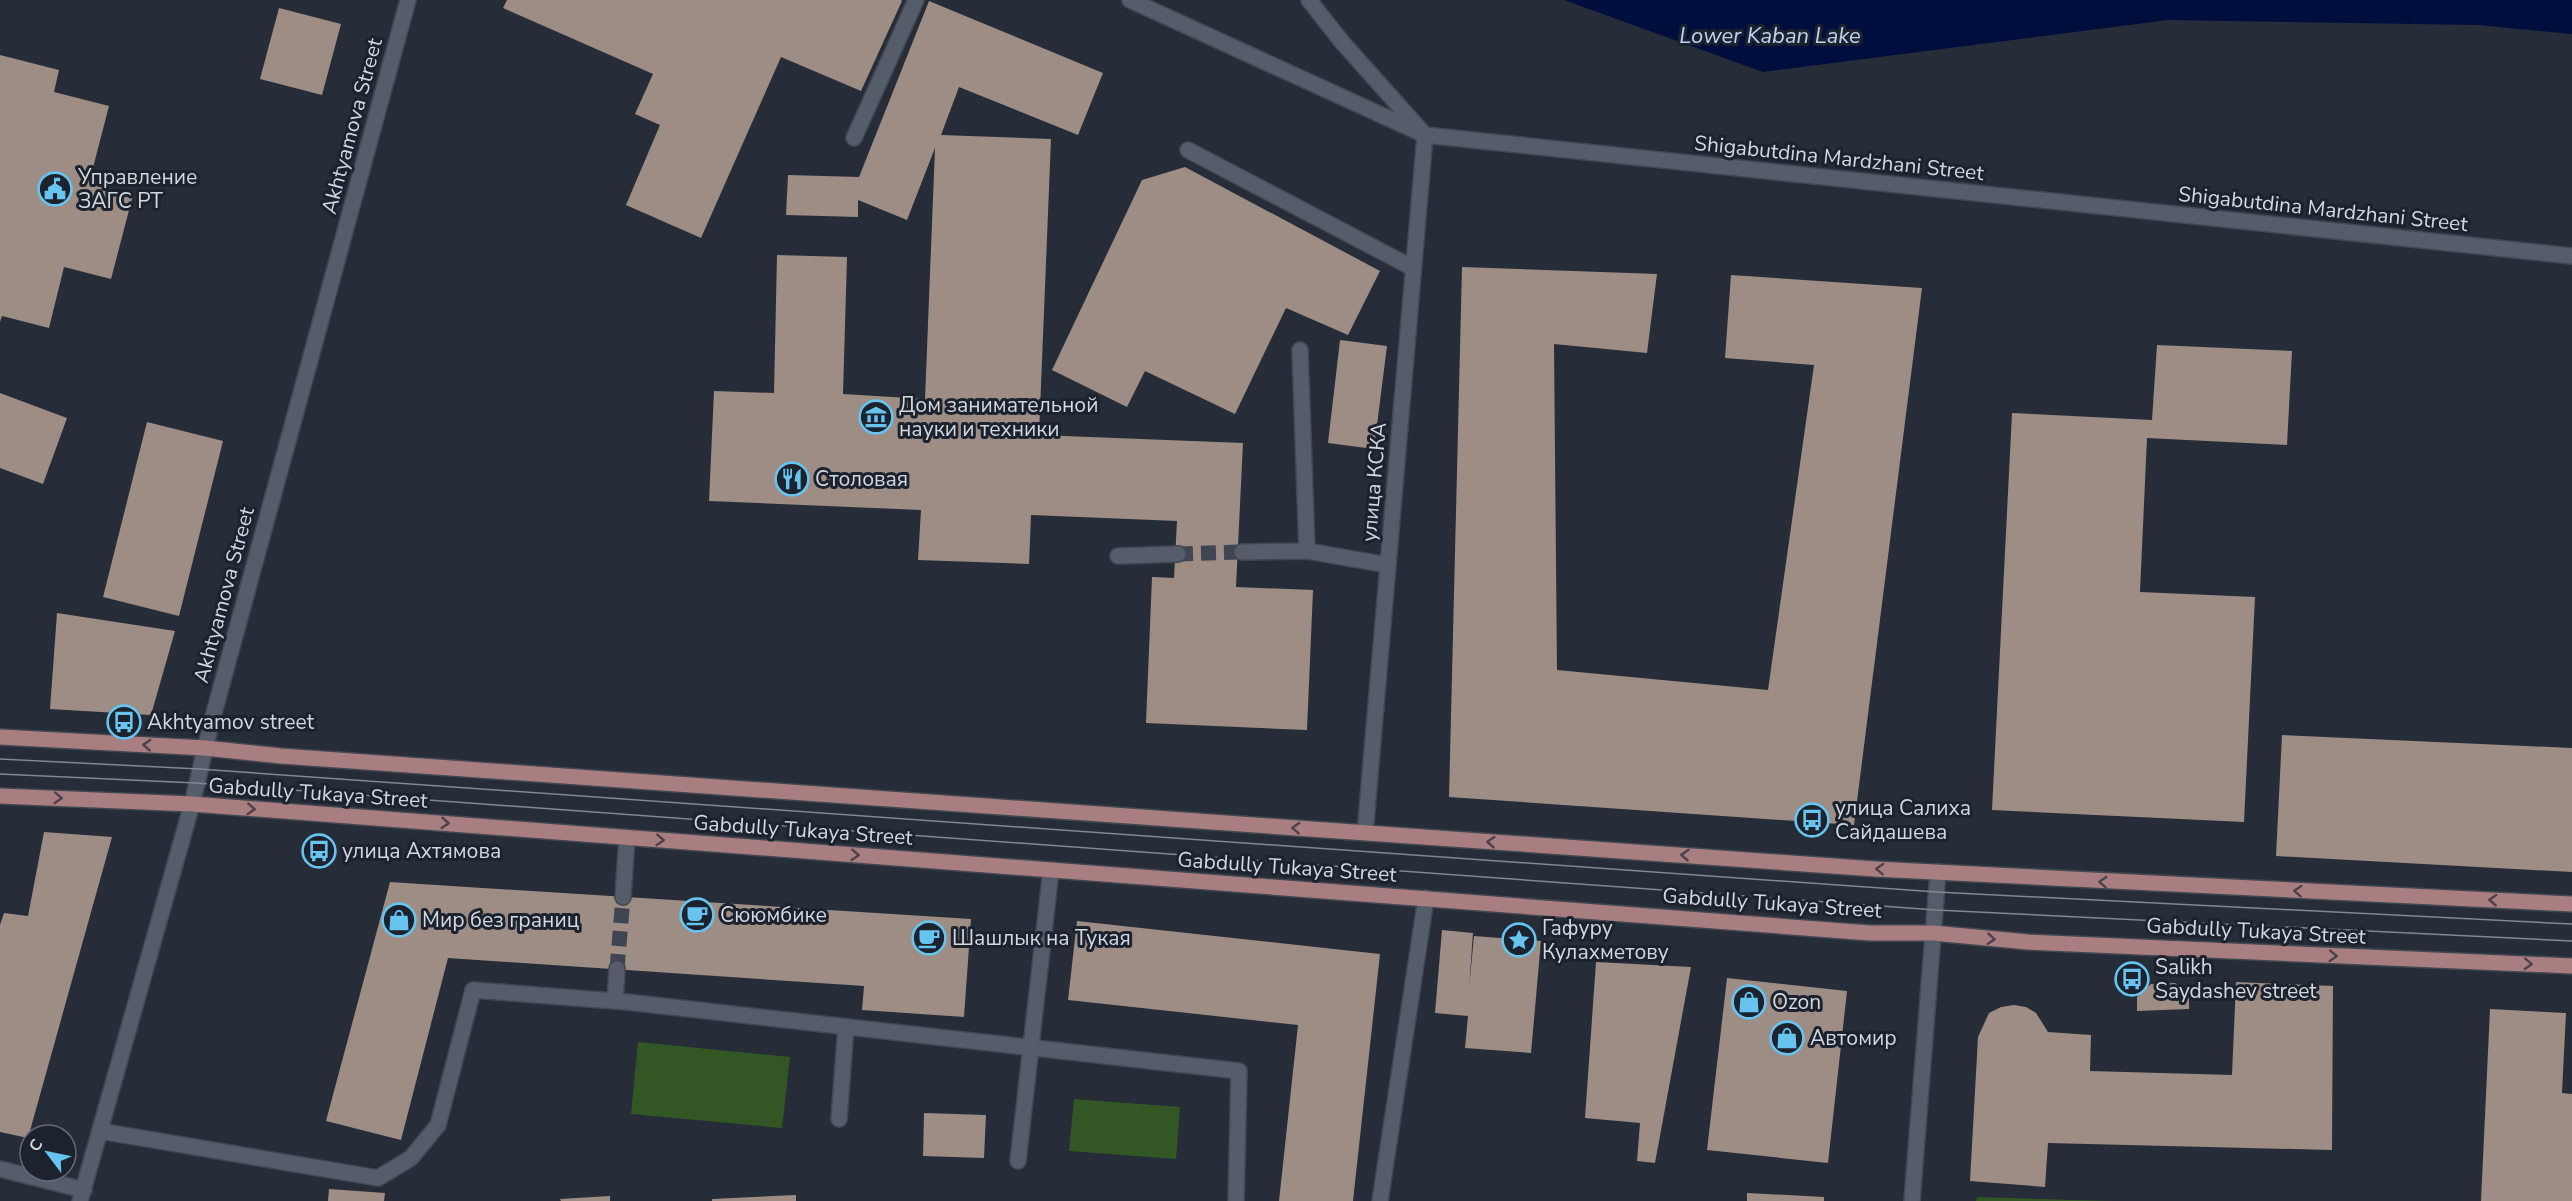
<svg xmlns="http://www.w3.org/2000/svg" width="2572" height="1201" font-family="'Nunito Sans',sans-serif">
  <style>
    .green { fill: #325725 }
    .water { fill: #000e3e }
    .building { fill: #9d8d84 }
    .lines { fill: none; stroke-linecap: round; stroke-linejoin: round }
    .minor-tunnel { stroke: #404651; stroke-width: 15; stroke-dasharray: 15 8; stroke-linecap: butt }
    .minor-casing { stroke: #424751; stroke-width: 18 }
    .major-casing { stroke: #424751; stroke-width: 18 }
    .minor { stroke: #565d6a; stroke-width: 15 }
    .major { stroke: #a87e80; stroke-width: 15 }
    .tram { stroke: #828790; stroke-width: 1.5 }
    .oneway { stroke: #4d424b }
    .labels { text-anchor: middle; stroke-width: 6; stroke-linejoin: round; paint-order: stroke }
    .street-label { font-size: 21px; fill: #d3d8df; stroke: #1c222e }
    .poi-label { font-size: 21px; fill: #d3d8df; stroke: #1c222e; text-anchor: start }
    .water-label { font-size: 22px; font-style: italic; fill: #bfd1f2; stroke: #1c222e }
  </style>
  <rect width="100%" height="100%" fill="#262c38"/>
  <path class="green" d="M638 1042 790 1057 782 1128 631 1114Z
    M1074 1099 1180 1107 1176 1159 1069 1151Z
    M1977 1197 2109 1201H1976Z"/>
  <path class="water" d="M1564 0H2572V34L2478 25 2168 20 1763 72Z"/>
  <path class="building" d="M507 0H901L902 1 861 91 781 57 701 238 626 205 660 125 635 114 653 74 503 8Z
    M929 1 1103 73 1078 135 959 87 941 135 1051 139 1039 435 1243 443 1236 587 1313 590 1307 730 1146 723 1152 577 1174 578 1177 521 1031 515 1029 564 918 560 921 510 709 501 714 391 774 393 777 255 847 257 843 394 925 399 935 148 907 220 858 200V217L786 215 788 175 859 177Z
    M279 8 341 24 322 95 260 79Z
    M0 55 59 70 54 92 109 106 89 183 133 195 111 279 64 267 49 328 2 316 0 322Z
    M1185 167 1380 271 1348 335 1286 308 1235 414 1145 371 1127 407 1052 370 1142 180Z
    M1462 267 1657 274 1647 353 1554 344 1557 670 1768 690 1814 365 1725 358 1731 275 1922 288 1854 825 1449 797Z
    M1340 340 1387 346 1374 449 1328 443Z
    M2157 345 2292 351 2287 445 2147 438 2140 592 2255 597 2244 822 1992 810 2012 413 2152 420Z
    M0 393 67 418 43 484 0 468Z
    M147 422 223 441 179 616 103 597Z
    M57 613 175 631 151 715 50 709Z
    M2282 735 2572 748V872L2276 856Z
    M44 832 112 837 28 1138 0 1132V925L4 913 28 916Z
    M390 882 971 919 964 1017 862 1010 864 986 448 958 401 1140 326 1121Z
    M1077 921 1380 954 1353 1201H1279L1298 1025 1068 1000Z
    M1442 930 1473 933 1469 988 1474 936 1541 941 1531 1053 1465 1048 1468 1016 1435 1013Z
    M1596 962 1691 967 1655 1163 1637 1161 1640 1123 1585 1118Z
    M1727 978 1847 991 1828 1163 1707 1150Z
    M2236 982 2333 986 2332 1150 2048 1143 2045 1187 1970 1181 1978 1037 1989 1013 2001 1007 2014 1005 2026 1007 2036 1013 2048 1032 2091 1035 2090 1071 2232 1075Z
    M2175 983 2189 994V1009L2137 1011V997L2151 984Z
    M2490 1009 2566 1013 2562 1093 2572 1094V1201H2481Z
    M924 1113 986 1115 984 1158 923 1156Z
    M329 1189 385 1193 384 1201H328Z
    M1747 1193 1824 1197V1201H1747Z
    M796 1195V1201H712V1199Z
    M610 1196V1201H561L560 1199Z"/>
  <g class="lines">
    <path class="minor-tunnel" d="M1178 554 1242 552
      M617 969 623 897"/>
    <defs>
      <path id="minor" d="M1130 0 1425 135 2572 256
        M1309 0 1342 42 1425 135 1365 833
        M854 138 916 0
        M1188 150 1413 268
        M1300 350 1307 551 1388 565
        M1242 552 1307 551
        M1118 556 1178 554
        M623 897 627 837
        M615 1001 617 969
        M839 1119 846 1027
        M100 1131 378 1178 411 1158 438 1125 473 990 627 1002 1239 1071 1236 1201
        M1018 1161 1051 870
        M0 1169 84 1190
        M80 1201 192 804 211 724 408 0
        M1380 1201 1426 898
        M1912 1201 1938 872"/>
      <path id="major" d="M0 737 205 748 281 756 1875 869 2572 904
        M0 796 192 804 1870 933H1933L2028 942 2572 966"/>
    </defs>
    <use href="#minor" class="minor-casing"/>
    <use href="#major" class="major-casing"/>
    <use href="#minor" class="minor"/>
    <use href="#major" class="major"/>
    <path class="tram" d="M0 759 199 769 1937 892 2572 924
      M0 774 196 783 1936 910 2572 941"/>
  </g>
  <defs><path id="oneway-chevron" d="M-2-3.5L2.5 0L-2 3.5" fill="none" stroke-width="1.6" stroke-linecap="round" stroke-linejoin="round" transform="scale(1.5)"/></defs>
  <g class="oneway">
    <use href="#oneway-chevron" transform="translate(147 745) rotate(-177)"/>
    <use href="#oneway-chevron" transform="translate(58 798) rotate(3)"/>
    <use href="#oneway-chevron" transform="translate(251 809) rotate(4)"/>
    <use href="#oneway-chevron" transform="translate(445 823) rotate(4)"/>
    <use href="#oneway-chevron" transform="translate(1296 828) rotate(-176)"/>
    <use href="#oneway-chevron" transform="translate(660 840) rotate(4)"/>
    <use href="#oneway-chevron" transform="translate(1491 842) rotate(-176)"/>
    <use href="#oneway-chevron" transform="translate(855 855) rotate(4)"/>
    <use href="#oneway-chevron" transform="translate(1685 855) rotate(-176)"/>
    <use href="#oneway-chevron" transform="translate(1880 869) rotate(-177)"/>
    <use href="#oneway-chevron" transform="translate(2103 882) rotate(-177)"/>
    <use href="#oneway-chevron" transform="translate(2298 891) rotate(-177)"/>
    <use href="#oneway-chevron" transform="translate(2493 900) rotate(-177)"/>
    <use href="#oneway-chevron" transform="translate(1991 939) rotate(5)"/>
    <use href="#oneway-chevron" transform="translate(2333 956) rotate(3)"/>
    <use href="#oneway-chevron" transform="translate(2528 964) rotate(3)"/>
  </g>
  <defs>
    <symbol id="civic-ring" viewBox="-11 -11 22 22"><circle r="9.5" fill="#1c222e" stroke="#66c4ef" stroke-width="1.5"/><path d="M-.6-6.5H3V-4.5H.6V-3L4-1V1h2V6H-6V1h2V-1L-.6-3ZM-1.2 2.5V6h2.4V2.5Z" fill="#66c4ef"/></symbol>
    <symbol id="museum-ring" viewBox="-11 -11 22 22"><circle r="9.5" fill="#1c222e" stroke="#66c4ef" stroke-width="1.5"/><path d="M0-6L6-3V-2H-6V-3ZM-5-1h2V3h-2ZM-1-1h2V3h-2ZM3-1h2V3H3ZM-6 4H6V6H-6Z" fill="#66c4ef"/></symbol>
    <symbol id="restaurant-ring" viewBox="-11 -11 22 22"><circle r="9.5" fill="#1c222e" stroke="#66c4ef" stroke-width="1.5"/><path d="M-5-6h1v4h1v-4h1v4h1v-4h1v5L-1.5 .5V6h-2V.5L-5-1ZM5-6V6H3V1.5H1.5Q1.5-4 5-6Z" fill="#66c4ef"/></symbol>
    <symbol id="bus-ring" viewBox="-11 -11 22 22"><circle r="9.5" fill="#1c222e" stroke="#66c4ef" stroke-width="1.5"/><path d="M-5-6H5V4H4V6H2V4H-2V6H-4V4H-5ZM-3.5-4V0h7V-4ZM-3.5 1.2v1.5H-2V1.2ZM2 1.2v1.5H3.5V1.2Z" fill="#66c4ef"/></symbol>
    <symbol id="cafe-ring" viewBox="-11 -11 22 22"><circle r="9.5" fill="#1c222e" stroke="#66c4ef" stroke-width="1.5"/><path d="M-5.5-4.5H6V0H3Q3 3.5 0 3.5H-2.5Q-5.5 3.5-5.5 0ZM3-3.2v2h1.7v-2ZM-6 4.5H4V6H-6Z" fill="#66c4ef"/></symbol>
    <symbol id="shop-ring" viewBox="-11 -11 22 22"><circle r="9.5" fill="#1c222e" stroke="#66c4ef" stroke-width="1.5"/><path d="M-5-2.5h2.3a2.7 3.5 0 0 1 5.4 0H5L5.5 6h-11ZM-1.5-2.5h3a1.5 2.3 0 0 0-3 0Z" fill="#66c4ef"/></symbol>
    <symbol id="sight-ring" viewBox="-11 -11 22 22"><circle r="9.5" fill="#1c222e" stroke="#66c4ef" stroke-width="1.5"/><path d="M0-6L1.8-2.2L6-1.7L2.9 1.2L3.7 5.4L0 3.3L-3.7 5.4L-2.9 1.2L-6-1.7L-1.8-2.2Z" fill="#66c4ef"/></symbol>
  </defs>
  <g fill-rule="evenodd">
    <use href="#civic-ring" x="36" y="170" width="38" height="38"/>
    <use href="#museum-ring" x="857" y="398" width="38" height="38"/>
    <use href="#restaurant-ring" x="773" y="460" width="38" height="38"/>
    <use href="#bus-ring" x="105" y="703" width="38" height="38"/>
    <use href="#bus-ring" x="1793" y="801" width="38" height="38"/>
    <use href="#bus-ring" x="300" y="832" width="38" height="38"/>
    <use href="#cafe-ring" x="678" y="896" width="38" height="38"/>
    <use href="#shop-ring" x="380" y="901" width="38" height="38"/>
    <use href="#cafe-ring" x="910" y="919" width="38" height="38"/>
    <use href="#sight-ring" x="1500" y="921" width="38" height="38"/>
    <use href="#bus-ring" x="2113" y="960" width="38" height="38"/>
    <use href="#shop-ring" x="1730" y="983" width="38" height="38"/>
    <use href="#shop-ring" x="1768" y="1019" width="38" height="38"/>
  </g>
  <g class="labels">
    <g class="street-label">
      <text transform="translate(352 126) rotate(-75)" y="7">Akhtyamova Street</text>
      <text transform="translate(1839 158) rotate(6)" y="7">Shigabutdina Mardzhani Street</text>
      <text transform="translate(2323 209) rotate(6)" y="7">Shigabutdina Mardzhani Street</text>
      <text transform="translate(1374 482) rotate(-85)" y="7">улица КСКА</text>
      <text transform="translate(224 595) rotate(-75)" y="7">Akhtyamova Street</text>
      <text transform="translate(318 793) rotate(4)" y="7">Gabdully Tukaya Street</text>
      <text transform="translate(803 830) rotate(4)" y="7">Gabdully Tukaya Street</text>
      <text transform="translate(1287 867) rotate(4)" y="7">Gabdully Tukaya Street</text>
      <text transform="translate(1772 903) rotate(4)" y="7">Gabdully Tukaya Street</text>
      <text transform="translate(2256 931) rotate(3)" y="7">Gabdully Tukaya Street</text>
    </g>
    <g class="poi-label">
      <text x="78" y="184">Управление<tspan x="78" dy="24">ЗАГС РТ</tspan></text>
      <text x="899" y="412">Дом занимательной<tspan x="899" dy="24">науки и техники</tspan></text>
      <text x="815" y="486">Столовая</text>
      <text x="147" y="729">Akhtyamov street</text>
      <text x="1835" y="815">улица Салиха<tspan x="1835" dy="24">Сайдашева</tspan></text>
      <text x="342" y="858">улица Ахтямова</text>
      <text x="720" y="922">Сююмбике</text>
      <text x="422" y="927">Мир без границ</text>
      <text x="1542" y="935">Гафуру<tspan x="1542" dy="24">Кулахметову</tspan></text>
      <text x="952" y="945">Шашлык на Тукая</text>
      <text x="2155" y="974">Salikh<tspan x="2155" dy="24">Saydashev street</tspan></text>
      <text x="1772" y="1009">Ozon</text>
      <text x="1810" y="1045">Автомир</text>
    </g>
    <g class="water-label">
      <text x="1770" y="43">Lower Kaban Lake</text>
    </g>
  </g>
  <g transform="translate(48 1153) rotate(302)"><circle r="28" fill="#1c222e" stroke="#656b75" stroke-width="1.5"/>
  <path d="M0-4.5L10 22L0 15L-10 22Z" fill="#66c4ef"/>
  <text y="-9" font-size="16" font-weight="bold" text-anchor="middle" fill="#d3d8df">С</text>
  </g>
</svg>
